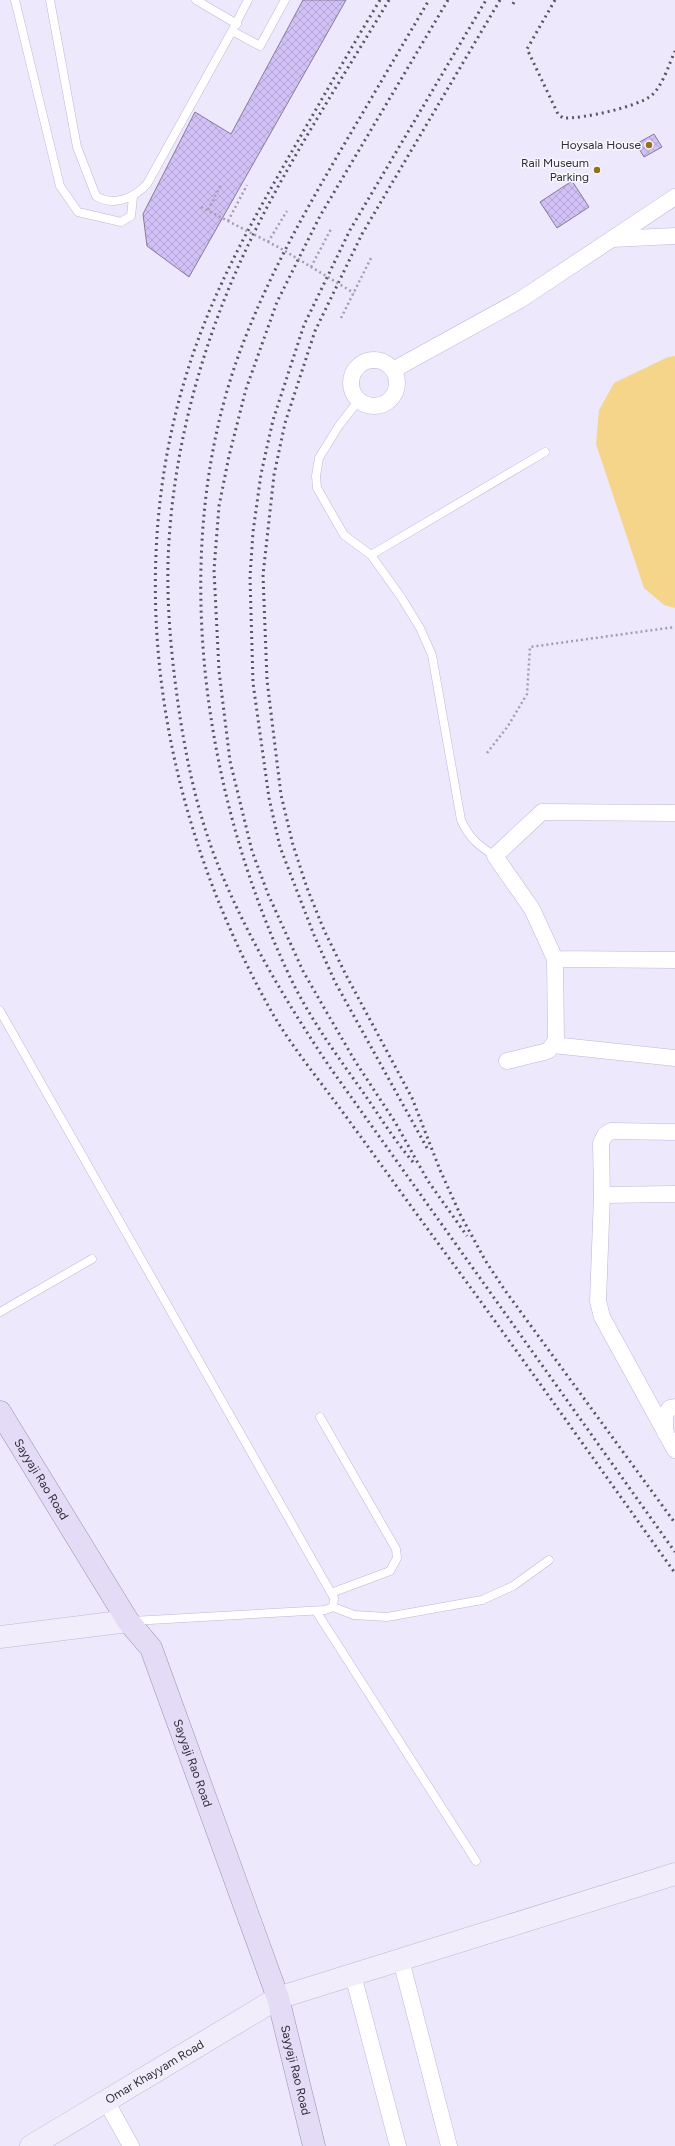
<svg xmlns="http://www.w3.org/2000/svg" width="675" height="2146" font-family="Figtree,sans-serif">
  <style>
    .green { fill: #f5d589 }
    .building { fill: url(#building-cross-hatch); stroke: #857c9a }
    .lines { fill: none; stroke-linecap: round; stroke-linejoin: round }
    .lane-casing { stroke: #bfb6d6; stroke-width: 9 }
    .street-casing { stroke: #bfb6d6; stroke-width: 17 }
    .secondary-casing { stroke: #bfb6d6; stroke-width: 23 }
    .primary-casing { stroke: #998fb0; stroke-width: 23 }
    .path { stroke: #a39eaf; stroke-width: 2.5; stroke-dasharray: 2 3; stroke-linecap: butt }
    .lane { stroke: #fff; stroke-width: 8 }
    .street { stroke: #fff; stroke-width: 16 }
    .secondary { stroke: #f2edfa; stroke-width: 22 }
    .primary { stroke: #e4dcf6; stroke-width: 22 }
    .rail { stroke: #595563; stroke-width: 3; stroke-dasharray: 2 4; stroke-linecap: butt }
    .path-bridge { stroke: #a39eaf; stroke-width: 2.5; stroke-dasharray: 2 3; stroke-linecap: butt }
    .poi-dot { fill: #927219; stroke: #f9f8fe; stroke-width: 1.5 }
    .labels { text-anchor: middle; stroke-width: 3; stroke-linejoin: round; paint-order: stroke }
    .poi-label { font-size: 12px; fill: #2f2c38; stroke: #f9f8fe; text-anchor: end }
    .street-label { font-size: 12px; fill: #2f2c38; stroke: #f9f8fe }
  </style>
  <defs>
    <pattern id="building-cross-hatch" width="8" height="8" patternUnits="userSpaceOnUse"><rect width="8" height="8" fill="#d1c0f6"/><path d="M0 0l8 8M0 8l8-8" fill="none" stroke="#b4a5d4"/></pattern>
  </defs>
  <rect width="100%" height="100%" fill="#eee8fc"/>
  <path class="green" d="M675 356V608L664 605 644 588 596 444 599 410 614 383 668 357Z"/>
  <path class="building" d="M303 0H346L189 277 147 246 143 214 195 112 231 134Z
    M654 134 662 147 644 157 636 144Z
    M572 181 589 207 557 228 540 202Z"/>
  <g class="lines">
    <defs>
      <path id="lane" d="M15 0 60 186 78 212 121 222 131 216 133 197
        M50 0 77 147 96 196C114 207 134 198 147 184L232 31
        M196 0 237 24
        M248 0 232 31 260 46 285 0
        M358 401 338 427 319 458 316 476 317 488 344 535 371 555 401 597 420 628 432 655 461 820C469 838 479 846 495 856
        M371 555 545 452
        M0 1011 334 1598 333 1607
        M0 1312 92 1259
        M320 1417 396 1549 397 1558 390 1571 331 1593
        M316 1611 476 1861
        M132 1621 325 1610 333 1607 354 1615 387 1617 482 1600 513 1586 549 1560"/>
      <path id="street" d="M612 239 675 236
        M351 383a23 23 0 1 1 46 0a23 23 0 1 1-46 0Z
        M393 370 520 300 675 197
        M555 959 675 960
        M553 1045 675 1058
        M507 1061 544 1052 549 1050 556 1040 555 959 532 909 495 856 542 812 675 813
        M675 1132 611 1131 605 1135 601 1143 602 1195 598 1301 602 1317 675 1450
        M602 1195 675 1194
        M665 1433V1415L670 1408 675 1407
        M401 1960 449 2146
        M353 1975 398 2146
        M106 2101 131 2146"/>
      <g id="secondary">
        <path d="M0 1637 128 1621"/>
        <path id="s1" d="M31 2146 278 1998 675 1874"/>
      </g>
      <g id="primary">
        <path id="s2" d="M0 1412 128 1621 151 1648 278 1998 314 2146"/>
      </g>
    </defs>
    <use href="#lane" class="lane-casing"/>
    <use href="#street" class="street-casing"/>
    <use href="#secondary" class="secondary-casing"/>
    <use href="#primary" class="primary-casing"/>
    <path class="path" d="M208 210 221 185
      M228 221 247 185
      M268 242 287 211
      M311 267 331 229
      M341 318 372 256
      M487 753 508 726 527 694 530 647 675 627"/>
    <use href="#lane" class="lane"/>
    <use href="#street" class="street"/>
    <use href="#secondary" class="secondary"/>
    <use href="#primary" class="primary"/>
    <path class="rail" d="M380 0C351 48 323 97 295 146 255 216 215 286 190 363 119 580 162 820 274 1016 292 1046 315 1075 336 1103 373 1153 409 1204 446 1254 524 1360 599 1467 675 1573
      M389 0C339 84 284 167 243 256 199 351 171 459 168 563 167 607 171 652 177 696 185 755 197 814 220 870 249 940 287 1003 329 1066L675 1552
      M448 0 320 216 277 302 246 389 229 456 219 506 214 570 219 671 230 761 252 851 268 894 303 971 323 1006 355 1061 395 1122 428 1181 467 1236
      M500 0 362 234 315 331 285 423 274 475 263 575 267 680 281 795 293 845 307 888 324 930 346 975 412 1098 440 1170 460 1214 485 1260 504 1289 675 1523
      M555 0 527 49 558 114 563 118C582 119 638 107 652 95 663 85 669 64 675 51
      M513 4 515 0
      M427 1148 335 982 314 935 280 847 269 798 253 683 250 577 253 532 261 474 273 420 304 325 350 230 486 0
      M413 1162C395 1141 380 1117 365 1095 338 1057 310 1019 290 977 201 790 167 543 242 346 269 275 304 213 342 148 371 99 400 49 429 0"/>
    <path class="path-bridge" d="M201 207 280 248 354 293"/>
  </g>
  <g class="poi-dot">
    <circle cx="649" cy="145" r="4"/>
    <circle cx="597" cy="170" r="4"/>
  </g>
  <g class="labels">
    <g class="poi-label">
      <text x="641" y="149">Hoysala House</text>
      <text x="589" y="167">Rail Museum<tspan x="589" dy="14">Parking</tspan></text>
    </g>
    <g class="street-label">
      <text dy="4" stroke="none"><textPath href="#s2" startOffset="79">Sayyaji Rao Road</textPath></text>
      <text dy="4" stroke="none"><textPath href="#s2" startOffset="403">Sayyaji Rao Road</textPath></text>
      <text dy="4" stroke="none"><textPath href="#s2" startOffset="727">Sayyaji Rao Road</textPath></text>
      <text dy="4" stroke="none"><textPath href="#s1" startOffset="144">Omar Khayyam Road</textPath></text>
    </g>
  </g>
</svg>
